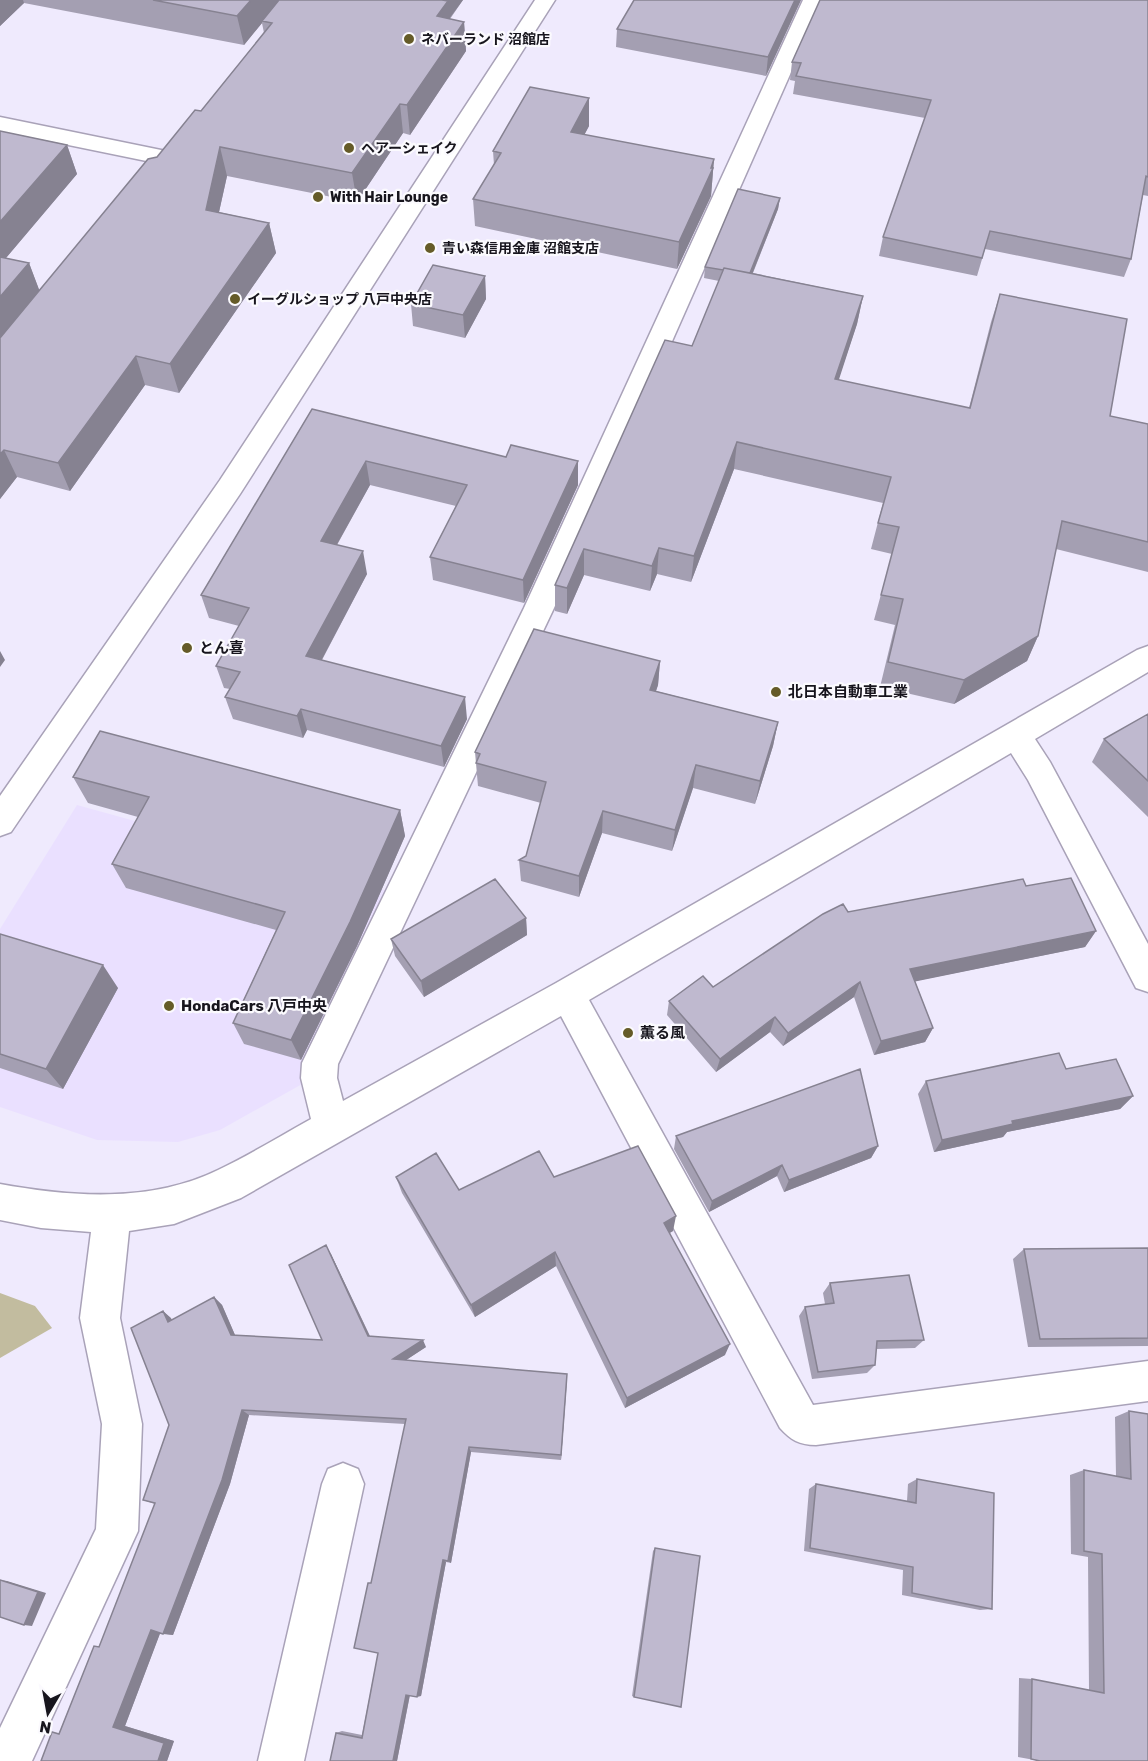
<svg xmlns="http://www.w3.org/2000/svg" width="1148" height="1761" font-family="Rubik,'Noto Sans JP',sans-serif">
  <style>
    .built { fill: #eae0ff }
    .green { fill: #c2bc9f }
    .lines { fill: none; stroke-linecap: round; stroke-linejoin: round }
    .minor-casing { stroke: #a9a2b8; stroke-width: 3 }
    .minor { fill: #fff; fill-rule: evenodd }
    .wall { fill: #a49fb2 }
    .shaded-wall { fill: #868291 }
    .building { fill: #bfb9cf; stroke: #868291; stroke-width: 1.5 }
    .poi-dot { fill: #655b28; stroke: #fbfafe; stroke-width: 2 }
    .labels { text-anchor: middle; stroke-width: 4.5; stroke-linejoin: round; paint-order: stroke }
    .far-poi-label { font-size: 14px; font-weight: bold; fill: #17151d; stroke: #fbfafe; text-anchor: start }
    .poi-label { font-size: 15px; font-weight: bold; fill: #17151d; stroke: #fbfafe; text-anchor: start }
  </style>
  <rect width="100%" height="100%" fill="#efeafd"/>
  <path class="built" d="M77 805 388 891 304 1083 220 1130 178 1142 97 1140 0 1107V929Z"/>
  <path class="green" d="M0 1293 35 1306 52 1328 0 1358Z"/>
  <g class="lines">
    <defs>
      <path id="minor" d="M535 0H555L240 494 11 832 0 836V796L220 480Z
        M803 0H823L554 608 338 1064 337 1078 343 1101 556 983 1137 650 1148 646V672L1035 739 1050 762 1148 944V992L1136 988 1028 780 1011 753 589 1000 813 1405 1148 1361V1401L816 1445C799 1445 791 1440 780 1428L561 1016 241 1198 174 1224 129 1231 120 1318 142 1424 138 1531 32 1761H0V1728L96 1529 102 1424 80 1318 91 1232 41 1228 0 1220V1184C72 1197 150 1203 218 1170 250 1155 280 1136 311 1119L301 1078 302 1063 524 608Z
        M0 117 166 151 174 153 177 158 174 163 166 165 0 131Z
        M343 1463 358 1469 364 1484 304 1761H258L322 1484 328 1469Z"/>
    </defs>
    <use href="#minor" class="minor-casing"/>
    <use href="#minor" class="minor"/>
  </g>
  <path class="wall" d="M0 0H463L450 19 464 22 466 51 410 135 403 133 357 202 227 176 219 212 269 223 276 253 179 393 145 385 70 491 17 477 0 499V131L67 145 77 174 6 258 29 263 39 290 157 157 201 111 264 33 262 23 244 45 24 3 0 26Z
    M801 0 766 76 616 47 617 29Z
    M1148 0V196L1143 195 1131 259 1124 277 985 249 977 276 879 256 883 237 925 118 793 94 795 81 790 80 792 62Z
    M589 98V126L584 135 714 159 711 196 677 269 475 226 473 199 494 165 493 151Z
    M780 198 778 209 753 273 863 296 857 324 838 380 969 408 991 322 1000 294 1110 416 1148 424V572L1056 549 1038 636 1027 661 954 704 880 687 895 625 874 620 892 554 871 549 883 503 734 469 691 582 657 574 650 591 584 575 567 614 555 611V585L692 346 719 281 704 278 705 267Z
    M485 276 486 299 465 338 413 326 411 304Z
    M312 409 506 457 578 461V485L524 603 433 580 430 557 456 506 370 485 337 545 367 574 322 660 467 719 444 767 307 730 303 738 233 719 225 697 230 689 224 688 216 666 239 626 209 618 201 595Z
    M660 661 658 685 656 691 778 722 773 746 755 804 693 788 672 851 602 833 579 897 521 881 519 860 526 856 541 803 478 786 475 752Z
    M1148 714V817L1092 762 1104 739Z
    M73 777 400 810 405 836 357 946 301 1060 244 1044 233 1023 276 930 126 888 112 864 138 817 88 803Z
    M1026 886 1096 931 1085 947 915 981 933 1028 925 1042 874 1055 854 997 783 1046 770 1032 716 1072 667 1015 669 1001 713 987 848 912Z
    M526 918 527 935 424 997 395 956 391 939Z
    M0 934 118 988 63 1089 0 1068Z
    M1066 1069 1133 1096 1120 1109 1007 1132 1003 1137 934 1152 918 1094 926 1081Z
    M676 1136 878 1146 871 1158 784 1192 777 1176 709 1212 674 1149Z
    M396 1177 459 1190 554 1177 673 1231 670 1233 725 1355 625 1408 556 1266 475 1317 402 1193Z
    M1148 1248V1346L1028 1347 1013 1259 1024 1249Z
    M331 1254 370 1336 426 1347 406 1360 567 1374 561 1460 471 1452 451 1563 446 1562 421 1696 410 1695 397 1761H330L336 1733 342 1731 362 1735 378 1653 371 1583 405 1424 249 1415 230 1484 173 1635 160 1633 125 1726 174 1741 167 1761H41L60 1731 94 1646H100L155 1504 143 1500 169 1425 163 1311 172 1320 214 1297 222 1305 235 1335 322 1340Z
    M830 1283 924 1340 915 1348 876 1349 875 1365 867 1373 812 1379 799 1316 805 1307 825 1304 823 1293Z
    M1129 1411 1148 1761H1040L1018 1757 1019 1678 1032 1679 1089 1690 1088 1557 1071 1554 1070 1475 1084 1470 1116 1476 1115 1417Z
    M917 1479 992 1609 980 1610 902 1595 903 1570 804 1551 809 1489 816 1484 907 1501 908 1484Z
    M655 1548 634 1697 632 1696 653 1551Z"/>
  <path class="shaded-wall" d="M0 0H23L24 3 0 26Z
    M251 0H281L262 21V23L244 45 237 16Z
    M440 0H463L449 19 437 16Z
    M795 0H801L766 76 768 57Z
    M464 22 466 51 410 135 407 105Z
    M589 98V126L571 160V132Z
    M400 104 403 133 357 202 352 173Z
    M67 145 77 174 0 265V222Z
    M220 147 227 176 213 239 206 210Z
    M714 159 711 196 677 269 679 242Z
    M780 198 778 209 747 287 749 276Z
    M269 223 276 253 179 393 170 364Z
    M29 263 40 292 0 340V297Z
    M485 276 486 299 465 338 463 315Z
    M863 296 857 324 830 407 835 379Z
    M136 356 145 385 70 491 58 463Z
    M737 442 734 469 691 582 694 556Z
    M4 450 17 477 0 499V454Z
    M366 461 370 485 326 564 321 541Z
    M578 461V485L524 603 523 580Z
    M659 548 657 574 650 591 652 566Z
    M584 549V575L567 614V588Z
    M363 551 367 574 312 678 306 656Z
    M1038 636 1027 661 954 704 964 680Z
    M0 651 5 660 0 667Z
    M660 661 658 685 648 714 650 690Z
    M465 697 467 719 444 767 441 746Z
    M301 709 307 730 303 738 297 716Z
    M778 722 773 746 755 804 760 781Z
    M696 765 693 788 672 851 675 830Z
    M400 810 405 836 357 946 301 1060 291 1040Z
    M603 811 602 833 579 897V876Z
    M526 918 527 935 424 997 421 981Z
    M1096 931 1085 947 903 984 910 969Z
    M103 965 118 988 63 1089 46 1069Z
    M860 982 854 997 783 1046 788 1033Z
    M775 1017 770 1032 716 1072 720 1059Z
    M933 1028 925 1042 874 1055 881 1041Z
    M1133 1096 1120 1109 1007 1132 1003 1137 934 1152 942 1140 1012 1121Z
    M878 1146 871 1158 784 1192 789 1180Z
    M782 1165 777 1176 709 1212 712 1201Z
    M676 1216 673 1231 661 1237 664 1223Z
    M326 1245 331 1254 373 1343 368 1336Z
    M555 1252 556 1266 475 1317 471 1305Z
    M214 1297 222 1305 238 1342 231 1335Z
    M163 1311 171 1318 176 1330 168 1322Z
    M423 1340 426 1347 397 1366 393 1359Z
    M730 1344 725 1355 625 1408 627 1398Z
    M567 1374V1380L561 1460V1455Z
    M242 1410 249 1415 230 1484 173 1635 163 1634Z
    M469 1447 471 1452 451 1563 448 1561Z
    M443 1560 446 1562 421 1696 417 1697Z
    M0 1580 7 1581 46 1593 32 1626 24 1625Z
    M151 1630 161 1631 125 1726 174 1741 167 1761H158L113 1727Z
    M410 1694 397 1761H393L406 1695Z"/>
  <path class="building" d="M153 0H251L237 16Z
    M279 0H442L448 1 437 16 464 22 407 105 400 104 352 173 220 147 206 210 269 223 170 364 136 356 58 463 4 450 0 454V338L148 159 157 157 195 110 201 111 272 23 262 21Z
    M634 0H795L768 57 617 29Z
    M820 0H1148V177L1146 176 1131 259 990 231 982 258 883 237 931 100 796 76 801 63 792 62Z
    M530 87 589 98 571 132 714 159 711 168H713L679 242 473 199 501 153 493 151Z
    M0 131 67 145 0 222Z
    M738 189 780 198 750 273 724 268 723 270 705 267Z
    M0 257 29 263 0 297Z
    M433 265 485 276 463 315 411 304Z
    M724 268 863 296 835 379 970 408 1000 294 1127 319 1110 416 1148 424V542L1062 521 1038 636 964 680 888 662 903 599 881 595 899 527 878 523 891 477 737 442 694 556 659 548 652 566 584 549 567 588 555 585 665 340 692 346Z
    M312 409 506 457 511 445 578 461 523 580 430 557 467 485 366 461 321 541 363 551 306 656 465 697 441 746 301 709 297 716 225 697 240 672 216 666 249 608 201 595Z
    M534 629 660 661 650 690 778 722 760 781 696 765 675 830 603 811 579 876 519 860 526 856 546 782 476 763 480 754 475 752Z
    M1148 714V781L1104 739Z
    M100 731 400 810 350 922 291 1040 233 1023 285 912 112 864 149 797 73 777Z
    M1071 878 1096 931 910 969 933 1028 881 1041 860 982 788 1033 775 1017 720 1059 669 1001 703 976 713 987 823 914 843 904 848 912 1023 879 1026 886Z
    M495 879 526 918 421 981 391 939Z
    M0 934 103 965 46 1069 0 1054Z
    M1059 1053 1066 1069 1116 1059 1133 1096 1012 1121 1013 1124 942 1140 926 1081Z
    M860 1069 878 1146 789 1180 782 1165 712 1201 676 1136Z
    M638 1146 676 1216 664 1223 730 1344 627 1398 555 1252 471 1305 396 1177 436 1153 459 1190 539 1151 554 1177Z
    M326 1245 368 1336 423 1340 393 1359 567 1374 561 1455 469 1447 448 1561 443 1560 417 1697 406 1695 393 1761H330L336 1733 362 1738 378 1653 354 1648 368 1583H371L406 1419 242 1410 222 1480 163 1634 151 1630 113 1727 164 1743 158 1761H41L52 1732 59 1734 94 1646 99 1647 155 1503 143 1500 169 1425 131 1328 163 1311 168 1322 214 1297 231 1335 322 1340 289 1265Z
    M1148 1248V1338L1040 1339 1024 1249Z
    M909 1275 924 1340 877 1341 875 1365 818 1372 805 1307 834 1303 830 1283Z
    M1129 1411 1148 1414V1761H1040L1031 1759 1032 1679 1104 1693 1102 1554 1084 1551V1470L1131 1479Z
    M917 1479 994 1493 992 1609 912 1593 913 1567 810 1548 816 1484 916 1503Z
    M655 1548 700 1556 681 1707 634 1697Z
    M0 1580 38 1592 24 1625 0 1617Z"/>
  <g class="poi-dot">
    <circle cx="409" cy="39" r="6"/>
    <circle cx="349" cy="148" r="6"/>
    <circle cx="318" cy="197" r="6"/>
    <circle cx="430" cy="248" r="6"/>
    <circle cx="235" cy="299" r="6"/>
    <circle cx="187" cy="648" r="6"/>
    <circle cx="776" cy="692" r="6"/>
    <circle cx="169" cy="1006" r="6"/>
    <circle cx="628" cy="1033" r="6"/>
  </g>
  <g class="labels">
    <g class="far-poi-label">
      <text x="421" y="44">ネバーランド 沼館店</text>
      <text x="361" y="153">ヘアーシェイク</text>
      <text x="330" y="202">With Hair Lounge</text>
      <text x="442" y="253">青い森信用金庫 沼館支店</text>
      <text x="247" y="304">イーグルショップ 八戸中央店</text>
    </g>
    <g class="poi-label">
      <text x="199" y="653">とん喜</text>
      <text x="788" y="697">北日本自動車工業</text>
      <text x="181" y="1011">HondaCars 八戸中央</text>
      <text x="640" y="1038">薫る風</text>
    </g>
  </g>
  <g transform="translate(48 1713) rotate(190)" stroke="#fbfafe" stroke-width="4.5" paint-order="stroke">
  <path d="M0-4.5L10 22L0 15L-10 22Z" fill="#17151d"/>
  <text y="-9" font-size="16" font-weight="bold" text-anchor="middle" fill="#17151d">N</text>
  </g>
</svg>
